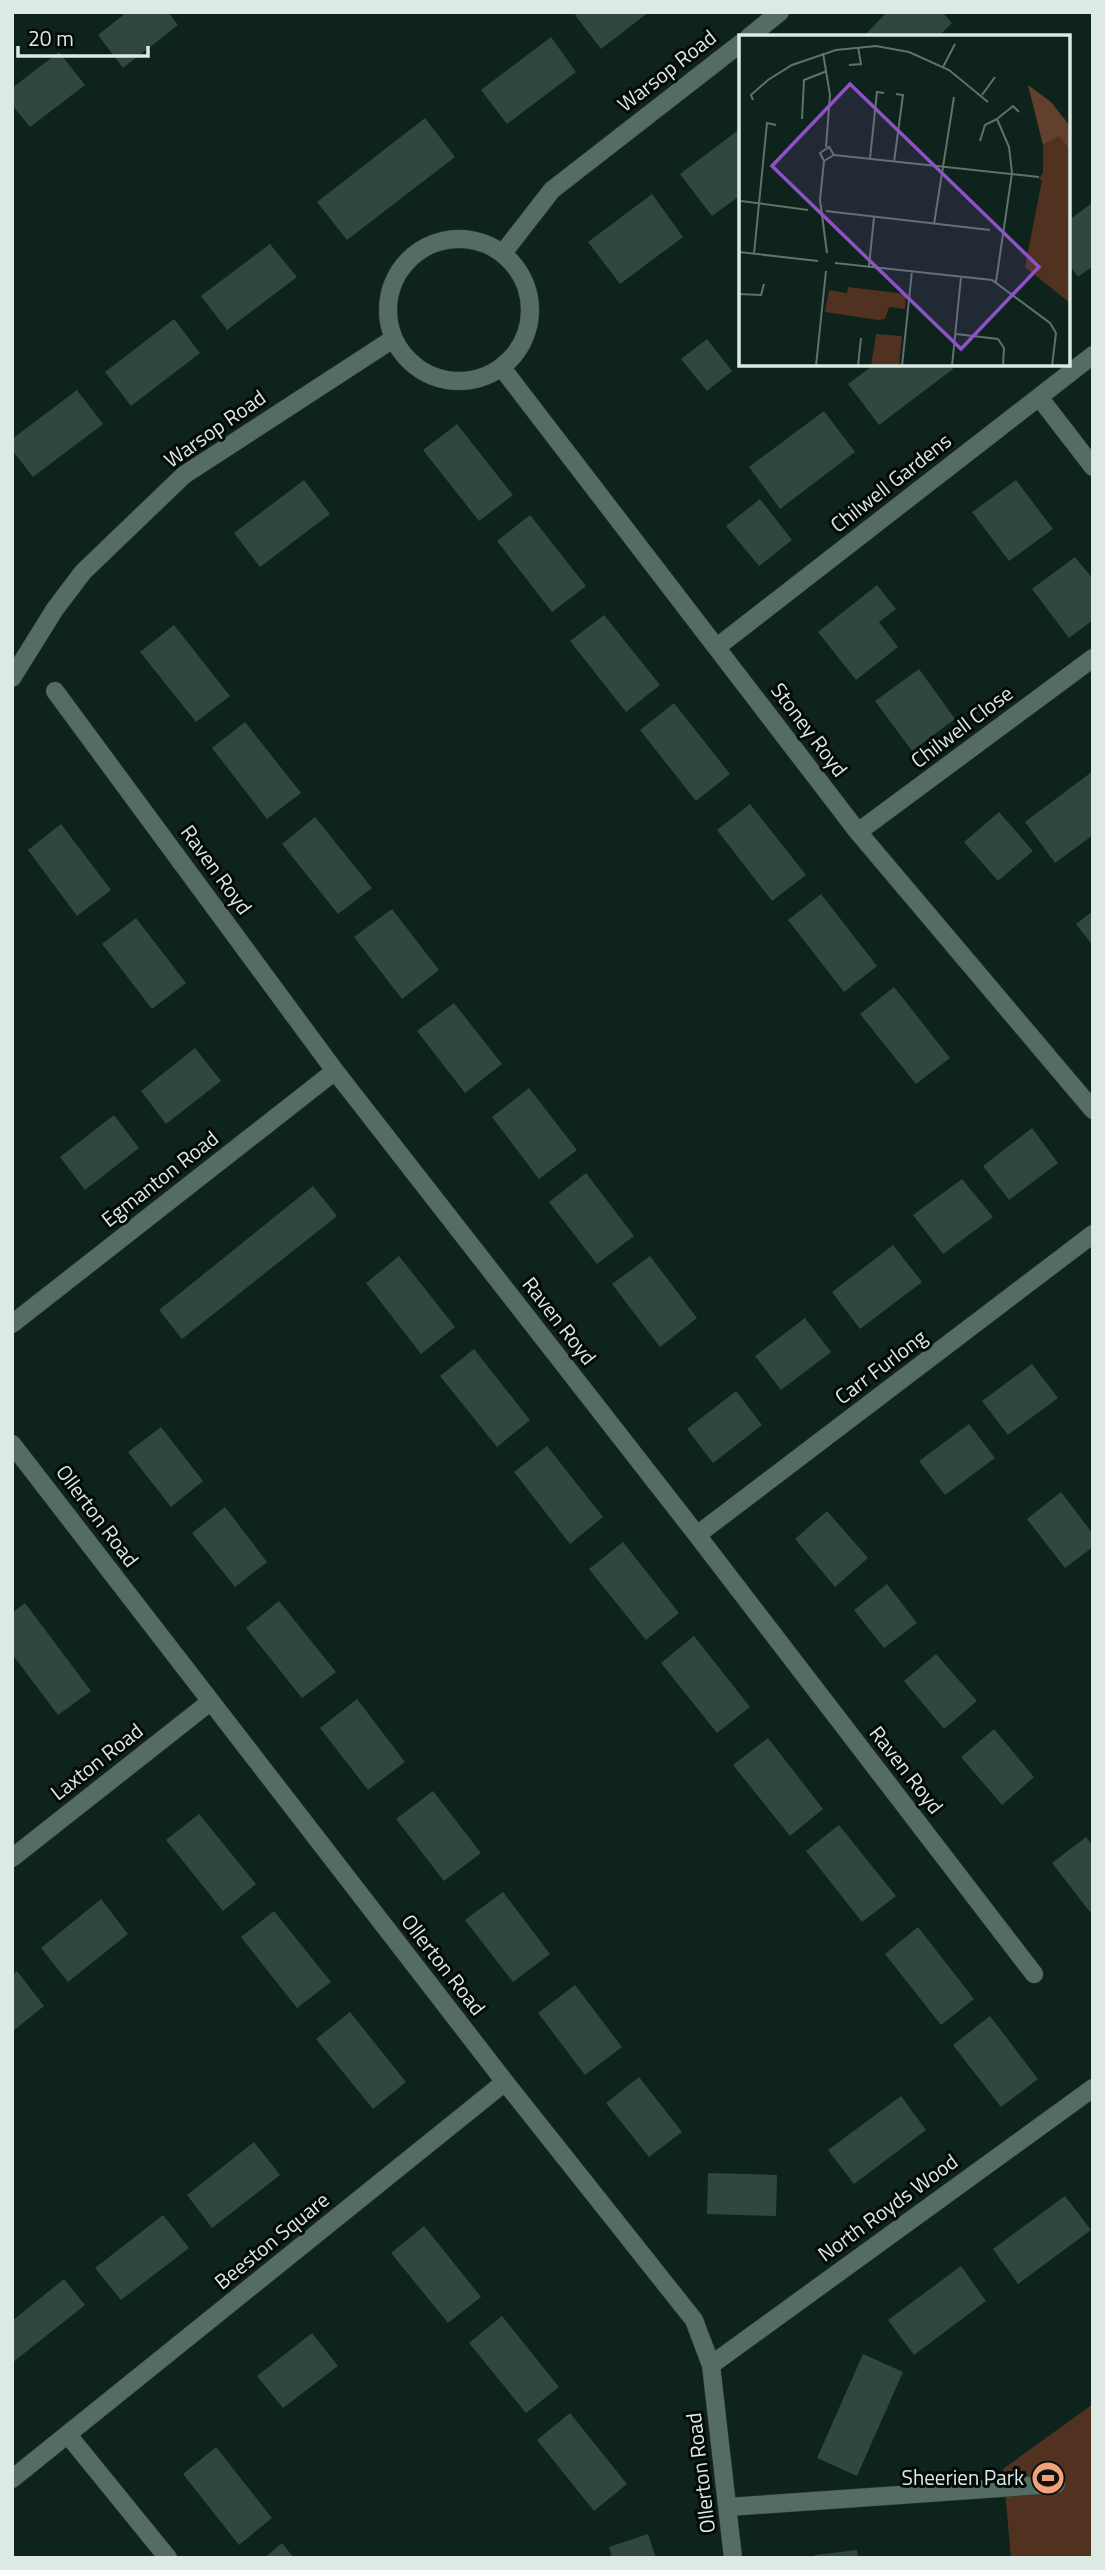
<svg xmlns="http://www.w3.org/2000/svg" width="1105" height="2570" font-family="'Titillium Web',sans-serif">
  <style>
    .pitch { fill: #513120 }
    .building { fill: #30473e }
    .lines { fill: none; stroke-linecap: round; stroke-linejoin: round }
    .service-casing { stroke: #313d37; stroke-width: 19 }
    .minor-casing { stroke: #313d37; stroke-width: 19 }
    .service { stroke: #546c62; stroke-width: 18 }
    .minor { stroke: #546c62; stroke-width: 18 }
    .labels { text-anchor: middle; stroke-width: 6; stroke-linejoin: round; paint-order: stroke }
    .street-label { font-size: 21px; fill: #ddeae4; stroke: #030a07 }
    .poi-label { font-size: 21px; fill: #ddeae4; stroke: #030a07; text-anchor: end }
    .inset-road { fill: none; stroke: #60736b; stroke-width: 2 }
    .view { fill: #8f52c6; fill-opacity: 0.15; stroke: #8f52c6; stroke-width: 3.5 }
    .inset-edge { fill: none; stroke: #ddeae4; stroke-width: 3.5 }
  </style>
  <rect width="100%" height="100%" fill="#0d231b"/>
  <path class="pitch" d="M1093 2404V2558H1011L1003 2469Z"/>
  <path class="building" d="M127 12H168L178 25 123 68 98 35Z
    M579 12H649L601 49 575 15Z
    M887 12H942L952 23 938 37H863Z
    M551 37 576 72 507 124 481 90Z
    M59 52 85 85 30 127 12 105V88Z
    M425 118 455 157 347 240 317 202Z
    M741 128V195L712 216 680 174Z
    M652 194 683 237 620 284 588 242Z
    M1093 202V266L1078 277 1068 263V221Z
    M270 244 297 277 227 330 201 296Z
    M174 319 200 353 131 406 105 372Z
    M707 339 732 371 707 391 681 359Z
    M875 364H950L953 369 879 425 848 384Z
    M77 390 103 424 33 477 12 450V439Z
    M824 411 855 452 780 509 749 467Z
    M457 424 513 495 479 521 423 450Z
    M304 480 330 514 260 567 234 533Z
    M1016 480 1053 529 1009 561 972 512Z
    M760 499 792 540 759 566 726 526Z
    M530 515 586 586 552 612 497 541Z
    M1075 557 1093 579V620L1069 638 1032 589Z
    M877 585 896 609 879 622 898 647 856 680 818 632Z
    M604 615 660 685 626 712 570 641Z
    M174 625 230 696 196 722 140 652Z
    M919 669 955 719 912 751 875 701Z
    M674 703 730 774 696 801 640 730Z
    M245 722 301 793 267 819 212 748Z
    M1093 771V835L1055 863 1025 822Z
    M750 804 806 875 772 901 717 830Z
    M999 812 1033 851 998 881 964 842Z
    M315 817 372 888 338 914 282 844Z
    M61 824 111 890 77 916 28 850Z
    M821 894 877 966 844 992 788 920Z
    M392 909 439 970 402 999 354 937Z
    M1093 911V946L1076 924Z
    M136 918 186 983 152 1009 102 944Z
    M894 987 950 1058 916 1084 860 1014Z
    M454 1003 502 1064 465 1093 417 1031Z
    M195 1048 221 1081 166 1124 141 1091Z
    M529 1088 577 1150 539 1179 492 1117Z
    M114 1115 139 1148 85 1190 60 1157Z
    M1032 1128 1058 1163 1009 1200 983 1166Z
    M586 1173 634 1236 597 1264 549 1202Z
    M962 1179 993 1217 943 1254 913 1215Z
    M313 1186 337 1216 182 1339 159 1310Z
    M893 1245 922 1282 860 1329 832 1292Z
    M399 1256 455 1327 421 1354 366 1283Z
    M650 1256 697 1318 660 1347 612 1284Z
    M805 1318 831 1352 781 1390 755 1356Z
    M474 1349 530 1420 497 1447 440 1376Z
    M1032 1364 1058 1398 1008 1435 982 1401Z
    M736 1391 762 1425 713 1463 687 1429Z
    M969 1424 995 1458 945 1495 919 1461Z
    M161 1427 203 1481 171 1507 128 1452Z
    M547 1446 603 1517 570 1544 514 1472Z
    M1061 1492 1093 1534V1547L1065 1568 1027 1519Z
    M225 1507 267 1562 235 1587 192 1533Z
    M827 1511 868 1558 835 1587 795 1539Z
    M623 1542 679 1613 646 1640 589 1569Z
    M887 1584 917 1623 884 1648 854 1610Z
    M279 1601 336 1672 302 1698 246 1628Z
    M25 1603 91 1691 58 1715 12 1654V1613Z
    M694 1636 750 1707 717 1733 661 1663Z
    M936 1654 977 1701 944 1729 904 1681Z
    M357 1699 405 1762 368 1790 320 1728Z
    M994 1729 1034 1777 1002 1805 961 1757Z
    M768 1738 823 1809 790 1836 733 1765Z
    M433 1791 481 1853 444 1881 396 1819Z
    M199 1814 256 1884 223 1911 166 1840Z
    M839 1825 896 1896 862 1922 806 1851Z
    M1086 1837 1093 1846V1910L1090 1912 1052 1863Z
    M503 1892 550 1954 513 1982 465 1920Z
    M101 1899 128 1934 68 1982 41 1948Z
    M274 1911 331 1982 297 2008 241 1937Z
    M918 1927 974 1999 941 2025 885 1954Z
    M17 1971 44 2006 12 2032V1975Z
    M575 1985 622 2047 585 2075 538 2013Z
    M350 2012 406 2082 373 2109 316 2039Z
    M990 2016 1038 2079 1001 2107 953 2045Z
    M639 2077 682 2132 649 2157 606 2103Z
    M901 2096 926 2130 854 2184 828 2150Z
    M254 2142 280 2175 212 2228 187 2195Z
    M708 2173 777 2175 776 2216 707 2214Z
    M1065 2196 1091 2230 1018 2284 993 2249Z
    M163 2215 189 2248 121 2300 95 2268Z
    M424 2226 481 2297 448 2323 391 2253Z
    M961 2266 986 2301 914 2355 888 2320Z
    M64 2279 85 2305 12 2363V2321Z
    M502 2316 559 2387 526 2413 469 2343Z
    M312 2333 338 2366 283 2408 257 2376Z
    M863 2354 903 2372 857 2476 817 2458Z
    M570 2413 627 2484 594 2511 537 2440Z
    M216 2447 272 2518 239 2545 183 2474Z
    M648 2534 656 2558H612L609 2547Z
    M282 2543 294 2558H264Z
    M857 2550 858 2558H815V2555Z"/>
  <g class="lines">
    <defs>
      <path id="service" d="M728 2507 1056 2484"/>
      <path id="minor" d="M749 37 780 12
        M388 310a71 71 0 1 1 142 0a71 71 0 1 1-142 0Z
        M503 253 552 190 741 43
        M502 368 858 832 1093 1110
        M1039 397 1093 467
        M717 647 1093 355
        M12 678 55 609 83 572 184 475 393 339
        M55 691 335 1071 697 1535 1034 1974
        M858 832 1093 658
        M12 1324 335 1071
        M12 1444 505 2082 694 2320 711 2365 733 2558
        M697 1535 1093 1234
        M12 1858 210 1702
        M711 2365 1093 2088
        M68 2435 168 2558
        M12 2479 505 2082"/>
    </defs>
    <use href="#service" class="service-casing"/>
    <use href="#minor" class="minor-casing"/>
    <use href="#service" class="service"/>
    <use href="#minor" class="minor"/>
  </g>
  <defs>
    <symbol id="stadium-disc" viewBox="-11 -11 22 22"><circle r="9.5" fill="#f1a27b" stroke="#030a07"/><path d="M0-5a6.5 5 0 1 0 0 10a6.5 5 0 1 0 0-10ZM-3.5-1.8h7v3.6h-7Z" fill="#111"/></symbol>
  </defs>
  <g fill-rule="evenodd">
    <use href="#stadium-disc" x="1029" y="2459" width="38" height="38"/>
  </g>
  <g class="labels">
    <g class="street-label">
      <text transform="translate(667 71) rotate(-38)" y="7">Warsop Road</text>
      <text transform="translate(215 429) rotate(-35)" y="7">Warsop Road</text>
      <text transform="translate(891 483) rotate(-38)" y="7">Chilwell Gardens</text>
      <text transform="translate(962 727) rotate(-37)" y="7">Chilwell Close</text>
      <text transform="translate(809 730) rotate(53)" y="7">Stoney Royd</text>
      <text transform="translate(216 870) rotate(54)" y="7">Raven Royd</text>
      <text transform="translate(160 1179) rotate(-38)" y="7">Egmanton Road</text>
      <text transform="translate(559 1321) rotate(52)" y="7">Raven Royd</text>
      <text transform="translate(881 1367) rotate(-37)" y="7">Carr Furlong</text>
      <text transform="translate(97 1516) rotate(53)" y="7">Ollerton Road</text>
      <text transform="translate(97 1762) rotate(-38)" y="7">Laxton Road</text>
      <text transform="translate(906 1770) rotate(52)" y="7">Raven Royd</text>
      <text transform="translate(443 1965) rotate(52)" y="7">Ollerton Road</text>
      <text transform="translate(888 2208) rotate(-36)" y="7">North Royds Wood</text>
      <text transform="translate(272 2241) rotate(-39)" y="7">Beeston Square</text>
      <text transform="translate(701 2473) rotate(-97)" y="7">Ollerton Road</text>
    </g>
    <g class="poi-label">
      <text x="1024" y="2485">Sheerien Park</text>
    </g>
  </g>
  <g transform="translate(739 35)">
    <rect width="331" height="331" fill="#0d231b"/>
    <path d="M109 252 167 259 166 274 150 272 146 284 139 285 86 277 90 255 108 258ZM137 299 163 301 160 331H132Z" fill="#513120"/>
    <path d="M289 50 312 67 331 91V115L320 102 304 110Z" fill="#63402e"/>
    <path d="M320 101 331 115V268L286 232 303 145 300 144 304 137V110Z" fill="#513120"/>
    <path class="inset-road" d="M84 18 91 60 87 112M110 30 122 29 119 12M204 32 216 9M243 60 256 42M14 65 12 60 29 45 53 30 97 15 137 11 170 17 210 35 249 67M63 84 65 45 88 36M241 106 246 90 258 84M95 120 300 142M131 124 138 57 145 58M85 126 95 120 90 112 81 118 85 126 81 165 88 218M155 127 164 60 157 59M2 166 69 175M87 176 251 195M195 189 215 62M0 217 79 226M15 219 28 88 37 90M96 228 253 245 311 288 317 298M130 231 135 182M257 247 273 138 270 112 258 84 274 71 280 77M0 259 22 260 25 249M217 299 259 304 265 313 264 331M77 331 87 236M119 331 122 303M163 331 173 236M213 331 222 242M313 331 317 298"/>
    <path class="view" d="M111 49 300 232 222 314 33 131Z"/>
    <rect width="331" height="331" class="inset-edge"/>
  </g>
  <rect width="1105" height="2570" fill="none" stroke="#ddeae4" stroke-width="28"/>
  <path d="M18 46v10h130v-10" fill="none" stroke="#ddeae4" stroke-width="3.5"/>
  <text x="28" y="46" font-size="21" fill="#ddeae4" stroke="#030a07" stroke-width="5" paint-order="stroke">20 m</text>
</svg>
